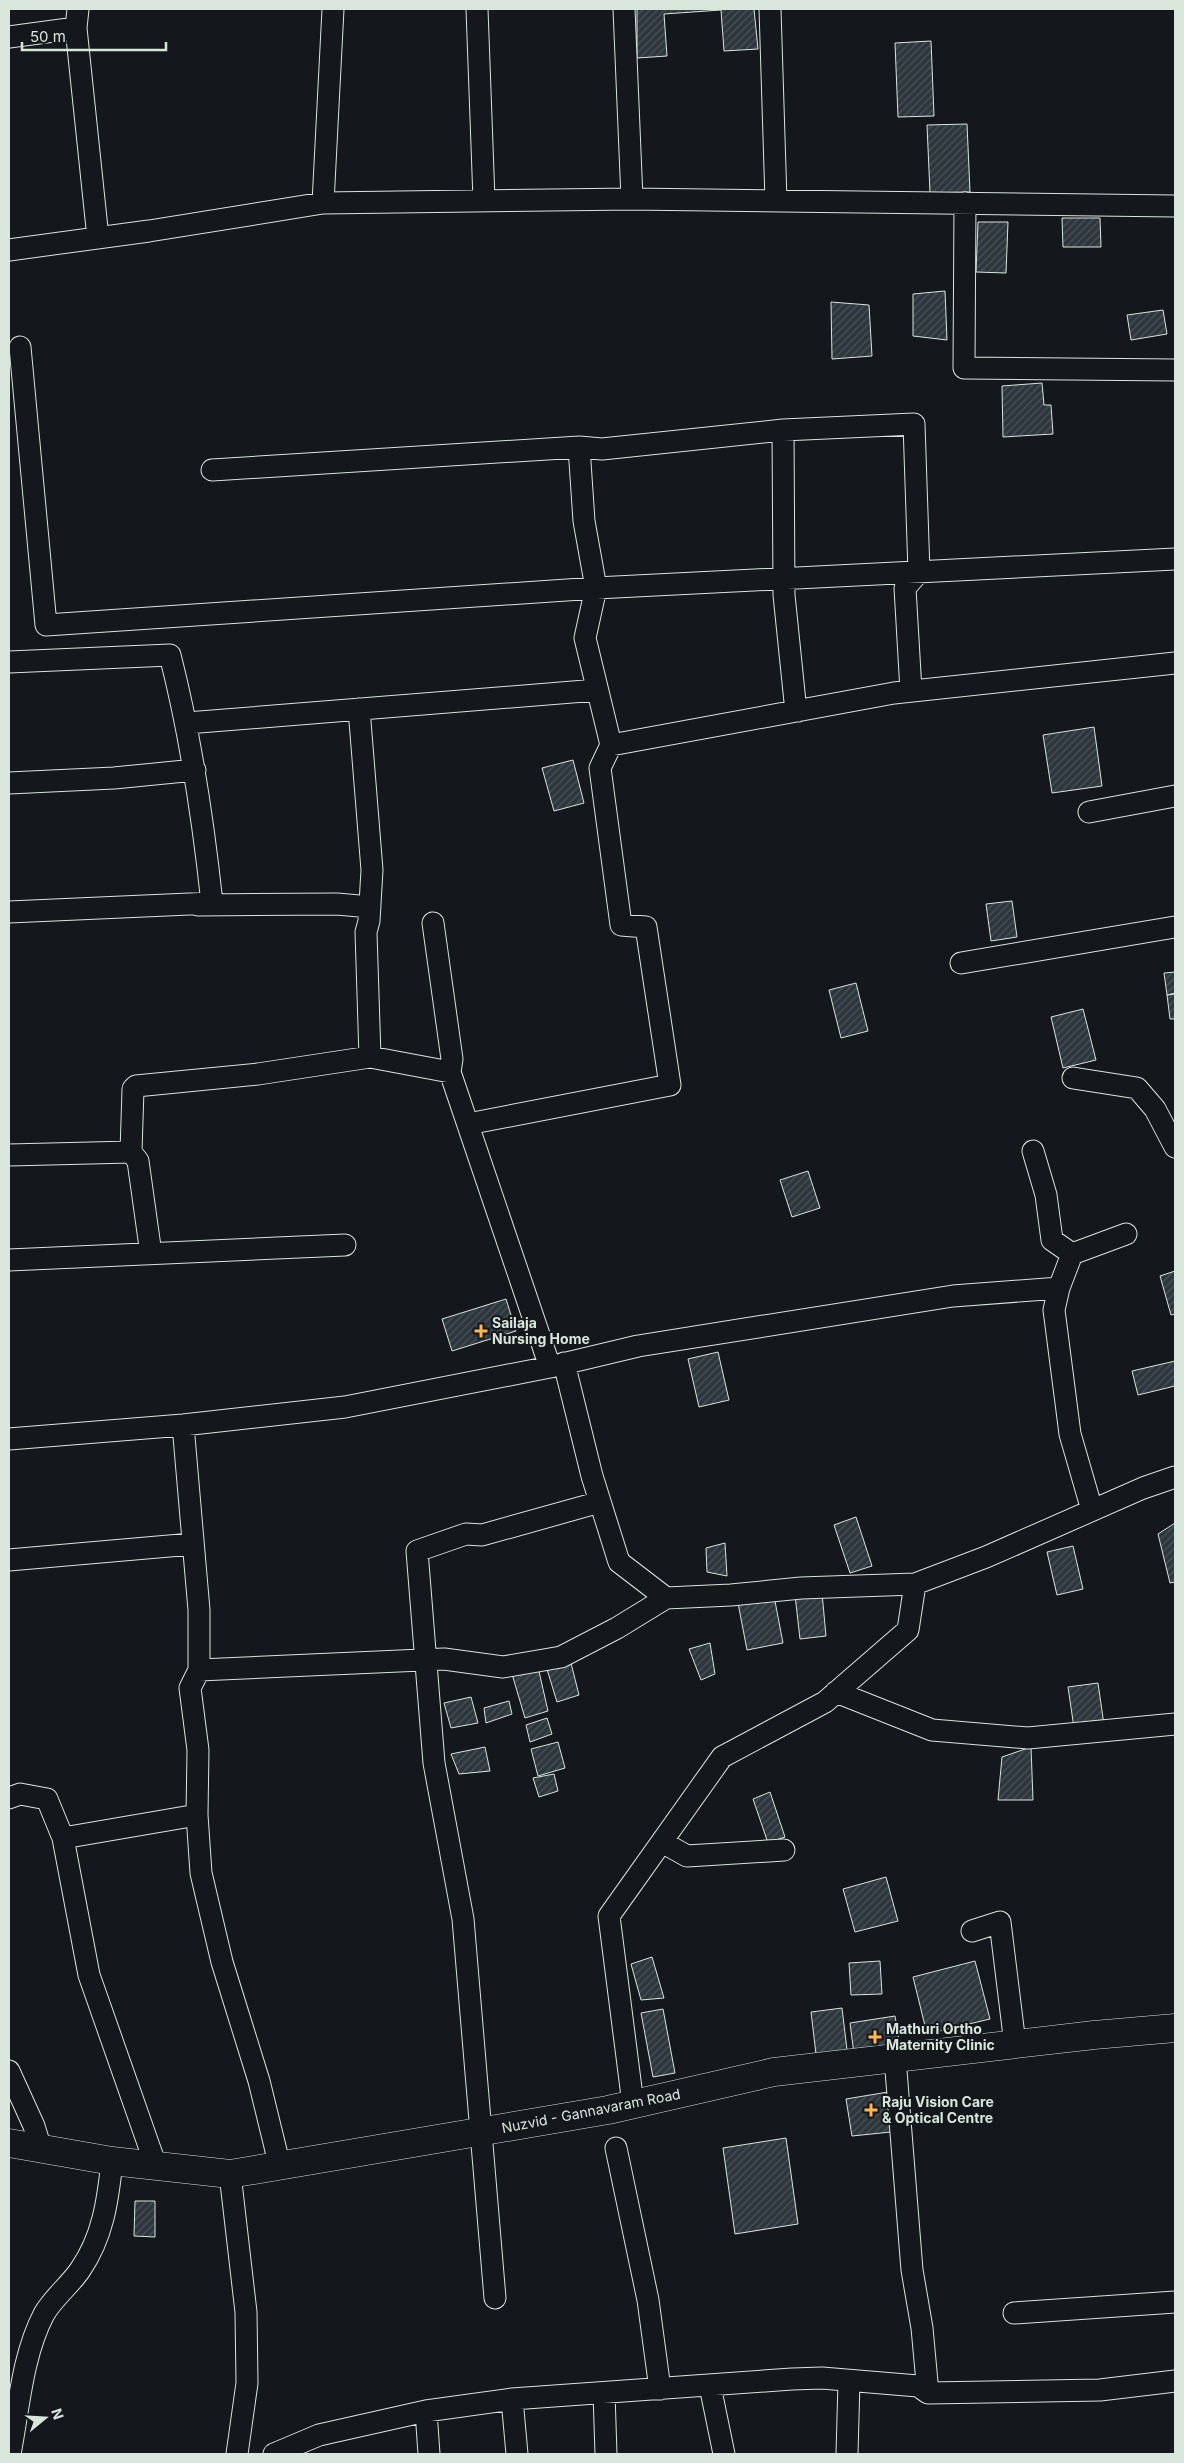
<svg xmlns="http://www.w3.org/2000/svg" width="1184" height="2463" font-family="Inter,sans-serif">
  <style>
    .building { fill: url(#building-hatch); stroke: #d8e6dc }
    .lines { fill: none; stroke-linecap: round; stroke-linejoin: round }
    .minor-casing { stroke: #d8e6dc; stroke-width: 23 }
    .major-casing { stroke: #d8e6dc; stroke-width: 29 }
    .minor { stroke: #14181c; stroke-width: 21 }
    .major { stroke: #14181c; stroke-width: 28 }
    .poi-dot { fill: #ffb74d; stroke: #14181c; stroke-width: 2 }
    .labels { text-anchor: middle; stroke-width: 4; stroke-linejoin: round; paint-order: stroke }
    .poi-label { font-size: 14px; font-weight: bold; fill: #d8e6dc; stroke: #14181c; text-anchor: start }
    .street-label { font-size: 14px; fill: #d8e6dc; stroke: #14181c }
  </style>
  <defs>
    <pattern id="building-hatch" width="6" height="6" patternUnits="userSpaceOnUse" patternTransform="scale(1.25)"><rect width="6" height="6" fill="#2c363c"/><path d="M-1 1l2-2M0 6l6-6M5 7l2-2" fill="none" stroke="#4a5358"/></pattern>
  </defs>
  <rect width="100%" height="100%" fill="#14181c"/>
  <path class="building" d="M637 9H754L758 49 724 51 721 10 664 14 667 56 637 58Z
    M931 41 934 116 898 117 895 43Z
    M967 124 970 192 930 193 927 125Z
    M1062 218H1100L1101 247H1063Z
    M978 222H1008L1006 273 976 272Z
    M945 291 947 340 913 336V294Z
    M831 302 869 305 872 356 832 359Z
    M1163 310 1167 334 1131 340 1127 315Z
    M1042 383 1044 405H1051L1053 434 1003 437 1002 386Z
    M1094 727 1102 786 1052 793 1043 735Z
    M573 760 584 803 554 811 542 768Z
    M1012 901 1017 937 991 941 986 904Z
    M1175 972V993L1167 995 1164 973Z
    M856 983 868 1031 841 1038 829 990Z
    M1175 994V1019H1170L1167 995Z
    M1083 1009 1096 1060 1063 1068 1051 1017Z
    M808 1171 820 1208 792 1217 780 1180Z
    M1175 1271V1314L1171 1315 1160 1276Z
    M506 1299 516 1331 452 1351 442 1319Z
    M718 1352 729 1400 699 1407 688 1359Z
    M1175 1361V1386L1138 1395 1132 1371Z
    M856 1517 872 1566 850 1573 834 1525Z
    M1175 1523V1582L1170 1583 1158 1534Z
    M725 1543 727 1576 707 1572 706 1548Z
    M1073 1546 1083 1589 1057 1595 1047 1552Z
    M822 1593 826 1636 800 1639 795 1595Z
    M774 1596 783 1643 747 1650 738 1603Z
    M710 1643 715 1674 701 1680 689 1649Z
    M570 1659 579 1695 557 1702 546 1666Z
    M538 1667 548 1711 525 1718 512 1674Z
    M1098 1683 1104 1725 1074 1728 1068 1687Z
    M471 1697 478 1723 451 1728 444 1703Z
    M509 1701 512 1714 486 1723 484 1708Z
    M547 1718 552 1734 530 1742 526 1725Z
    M558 1742 565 1768 538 1776 531 1749Z
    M485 1747 490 1771 459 1774 451 1754Z
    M1031 1747 1033 1800H998L1002 1757Z
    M554 1774 558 1791 539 1797 533 1778Z
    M770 1792 785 1837 768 1843 753 1799Z
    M886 1877 898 1921 855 1932 843 1889Z
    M652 1957 664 1998 641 2000 631 1964Z
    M880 1961 882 1994 851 1995 849 1963Z
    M975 1961 990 2019 927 2034 913 1977Z
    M842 2008 847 2050 816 2054 811 2012Z
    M663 2009 675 2073 653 2077 641 2013Z
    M895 2016 900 2047 854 2054 850 2023Z
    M888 2092 891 2132 852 2136 846 2099Z
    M786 2138 798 2224 735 2234 723 2148Z
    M135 2201H155V2237L134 2236Z"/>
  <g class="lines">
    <defs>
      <path id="minor" d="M78 9 76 28 98 238
        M477 9 484 200
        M624 9 632 199
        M770 9 776 201
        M9 37 76 28
        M323 203 333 9
        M965 203 964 368 1175 370
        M9 250 149 231 323 203 632 199 1175 206
        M20 347 46 625 596 588 1175 559
        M783 430 784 595 795 702 798 711
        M212 470 579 447
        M9 662 170 655C191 737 203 819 212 903L9 912
        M359 709 372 870 369 921 366 932 370 1057
        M187 723 597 690
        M611 745 894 693 1175 663
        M9 783 114 778 195 770
        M1089 812 1175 796
        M198 905 337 904 370 907
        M433 923 452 1059 450 1072 550 1367
        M961 963 1175 927
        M1073 1078 1137 1088 1155 1109 1175 1147
        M468 1124 670 1085 646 927 621 925 600 768 611 745 585 638 596 588 584 521 579 447 602 449 783 430 914 424 919 572 905 588 911 691
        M1033 1151 1046 1195 1052 1240 1072 1254
        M9 1155 131 1152
        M151 1254 138 1161 131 1152 133 1089 136 1086 258 1074 370 1057 450 1072
        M9 1260 345 1245
        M564 1363 592 1476 619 1562 666 1598
        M183 1425 199 1610V1670L190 1688 198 1750 197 1815 201 1873 222 1962 259 2081 280 2167
        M9 1439 183 1425 345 1407 550 1367 638 1346 953 1296 1059 1288
        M1092 1510 1070 1434 1054 1310 1059 1288 1072 1254 1126 1234
        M9 1560 192 1544
        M199 1670 444 1659 503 1667 561 1657 617 1628 666 1598 731 1595 801 1588 915 1584 986 1557 1143 1488 1175 1477
        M836 1692 932 1730 1028 1738 1175 1724
        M9 1798 20 1794 47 1799 63 1838 89 1975 156 2166
        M63 1838 197 1815
        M662 1842 687 1856 784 1850
        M972 1931 1000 1922 1015 2044
        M895 2058 912 2270 922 2328 928 2393
        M9 2071 34 2126 41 2149
        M633 2104 609 1916 722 1757 825 1702 908 1630 915 1584
        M616 2148 648 2300 660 2389
        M230 2174 246 2312 247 2383 237 2454
        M495 2298 463 1919 434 1763 417 1551 466 1534 482 1535 600 1502
        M1014 2313 1175 2302
        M710 2386 724 2454
        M604 2393 606 2454
        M512 2399 517 2454
        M426 2411 429 2454
        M10 2454C19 2408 22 2356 44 2314 53 2298 70 2285 80 2270 103 2237 108 2200 112 2161
        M274 2454 319 2435 426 2411 512 2399 792 2379 822 2378 918 2386 928 2393 1100 2390 1175 2381
        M847 2454 849 2381"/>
      <path id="major" d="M9 2143 112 2161 230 2174 608 2110 774 2072 1094 2035 1175 2028"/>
    </defs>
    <use href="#minor" class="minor-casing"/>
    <use href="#major" class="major-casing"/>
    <use href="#minor" class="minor"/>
    <use href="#major" class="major"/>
  </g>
  <g class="poi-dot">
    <path d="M478.5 1323.5h5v5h5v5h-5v5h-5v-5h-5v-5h5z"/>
    <path d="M872.5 2029.5h5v5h5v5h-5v5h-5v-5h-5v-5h5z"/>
    <path d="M868.5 2102.5h5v5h5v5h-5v5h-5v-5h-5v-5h5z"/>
  </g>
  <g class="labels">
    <g class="poi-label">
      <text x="492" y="1328">Sailaja<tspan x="492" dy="16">Nursing Home</tspan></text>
      <text x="886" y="2034">Mathuri Ortho<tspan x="886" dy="16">Maternity Clinic</tspan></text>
      <text x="882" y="2107">Raju Vision Care<tspan x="882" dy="16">&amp; Optical Centre</tspan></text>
    </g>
    <g class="street-label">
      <text transform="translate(591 2111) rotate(-11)" y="5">Nuzvid - Gannavaram Road</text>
    </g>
  </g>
  <rect width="1184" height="2463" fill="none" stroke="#d8e6dc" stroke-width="20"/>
  <g transform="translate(45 2418) rotate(72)" stroke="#14181c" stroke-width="4" paint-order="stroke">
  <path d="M0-4L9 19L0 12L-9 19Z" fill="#d8e6dc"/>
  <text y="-8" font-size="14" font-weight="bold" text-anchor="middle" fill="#d8e6dc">N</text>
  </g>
  <path d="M22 42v8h144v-8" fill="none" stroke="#d8e6dc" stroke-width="2.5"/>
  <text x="30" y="42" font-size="15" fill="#d8e6dc" stroke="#14181c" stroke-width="4" paint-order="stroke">50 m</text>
</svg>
